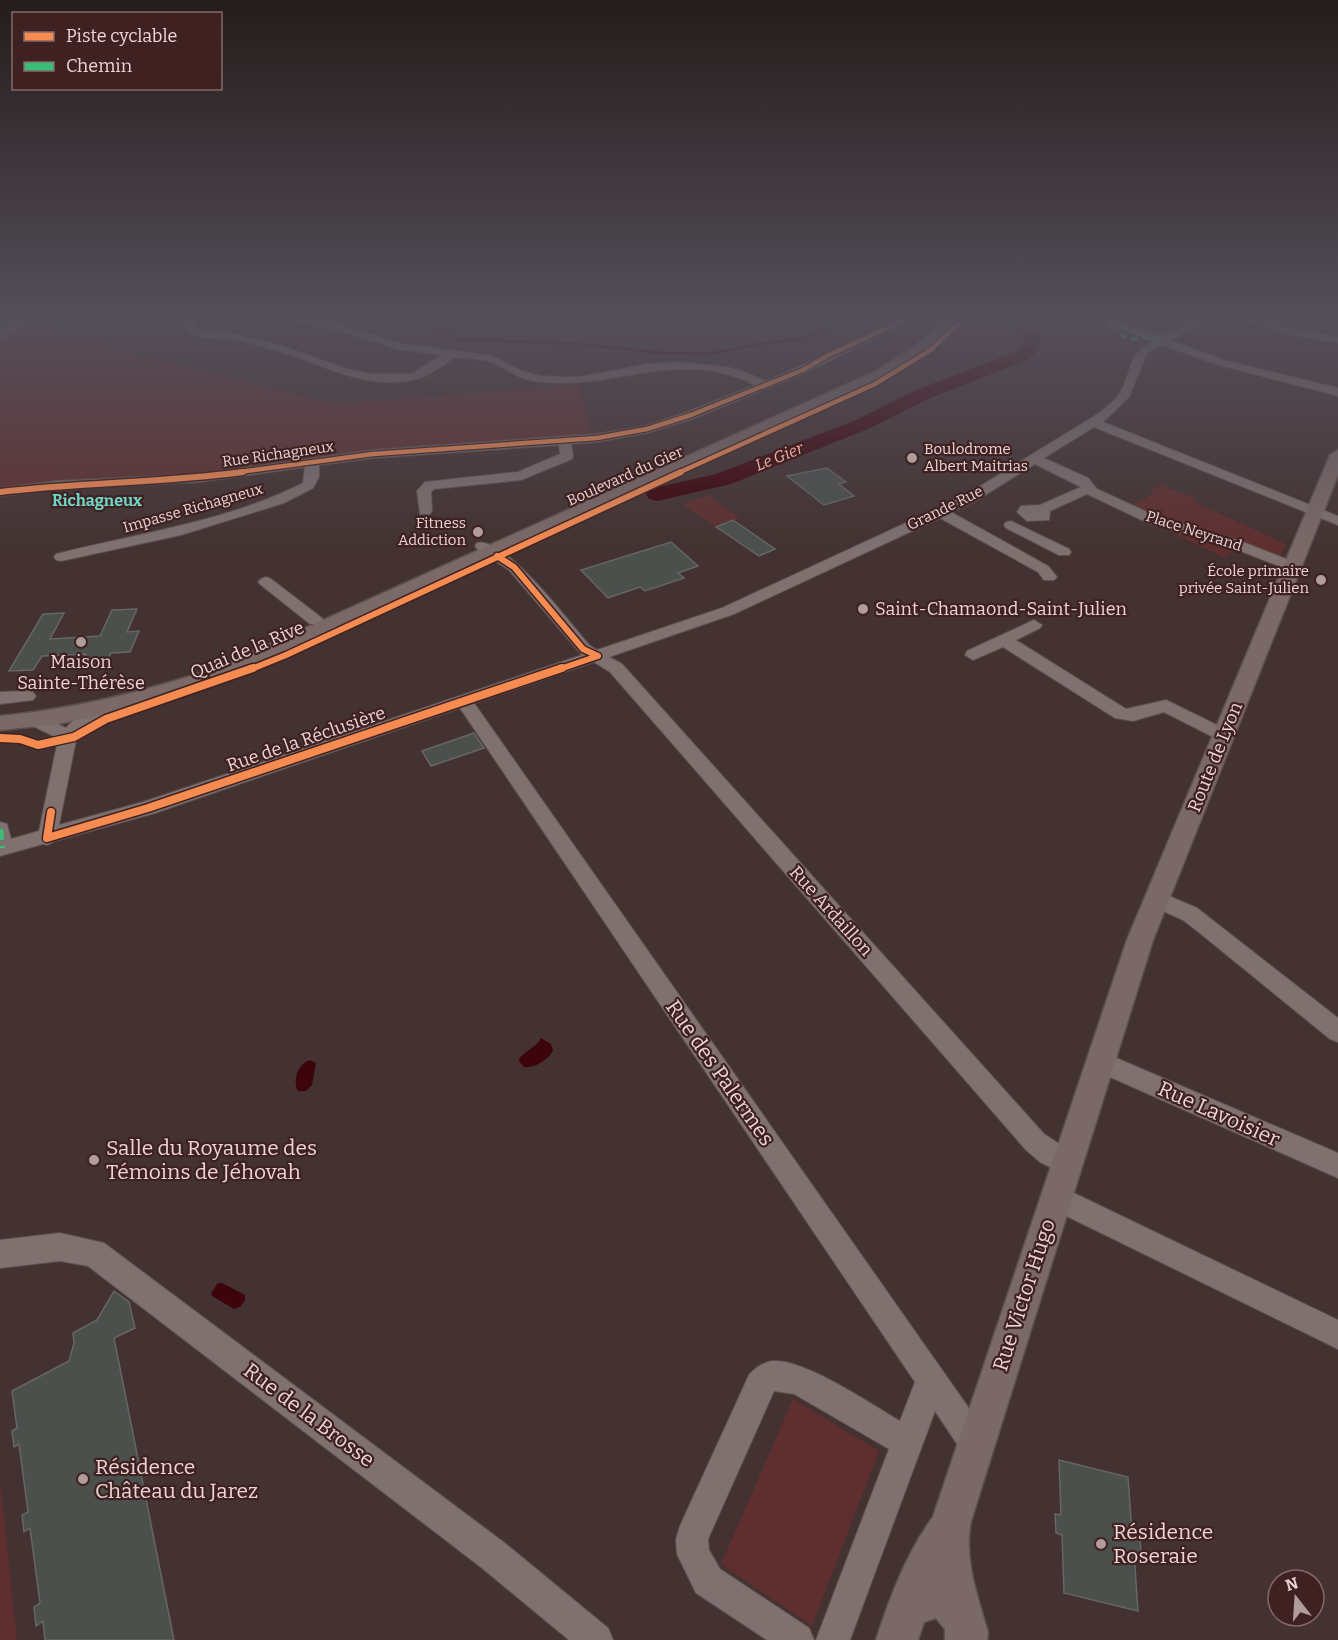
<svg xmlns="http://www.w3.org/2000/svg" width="1338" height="1640" font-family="Bitter,serif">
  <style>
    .green { fill: #5f2f2f }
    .water { fill: #3e040c }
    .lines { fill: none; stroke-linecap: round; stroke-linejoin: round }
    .stream { stroke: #3e040c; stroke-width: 3 }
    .river { fill: #3e040c; fill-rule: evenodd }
    .building { fill: #4b504d; stroke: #666664; stroke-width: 1.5 }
    .minor-casing { stroke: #5f504f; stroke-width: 2 }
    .major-casing { stroke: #5f504f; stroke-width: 3 }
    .minor { fill: #7e7170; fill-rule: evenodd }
    .major { fill: #7b6968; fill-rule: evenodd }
    .quiet-far1 { stroke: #3abd76; stroke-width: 4; stroke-dasharray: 8 4; stroke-linecap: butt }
    .quiet { stroke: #3abd76; stroke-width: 6; stroke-dasharray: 11 6; stroke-linecap: butt }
    .cycleway-far2-casing { stroke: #3f2121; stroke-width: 7 }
    .cycleway-far1-casing { stroke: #3f2121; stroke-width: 9 }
    .cycleway-casing { stroke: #3f2121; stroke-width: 11 }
    .cycleway-far2 { stroke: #f68b52; stroke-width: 4.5 }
    .cycleway-far1 { stroke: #f68b52; stroke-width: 6 }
    .cycleway { stroke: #f68b52; stroke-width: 8 }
    .poi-dot { fill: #b09c9b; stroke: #3f2121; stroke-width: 2 }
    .labels { text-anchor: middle; stroke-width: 4.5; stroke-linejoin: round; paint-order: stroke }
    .far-poi-label { font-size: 15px; fill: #ead5d4; stroke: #3f2121; text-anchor: end }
    .far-street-label { font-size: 15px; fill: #ead5d4; stroke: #3f2121 }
    .far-water-label { font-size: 16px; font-style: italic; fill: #f5aca9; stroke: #3f2121 }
    .far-neighbourhood-label { font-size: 16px; font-weight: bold; fill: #6ed6c6; stroke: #3f2121 }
    .poi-label { font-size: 18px; fill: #ead5d4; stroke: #3f2121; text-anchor: start }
    .street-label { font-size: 18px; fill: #ead5d4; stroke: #3f2121 }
    .near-street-label { font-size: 21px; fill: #ead5d4; stroke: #3f2121 }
    .near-poi-label { font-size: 21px; fill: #ead5d4; stroke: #3f2121; text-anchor: start }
  </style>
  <rect width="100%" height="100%" fill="#433231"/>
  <path class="green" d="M969 318H1001L1012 335 1014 346 1007 350 953 337Z
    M23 327 101 342 132 353 334 404 579 385 591 435 231 473 0 490V339Z
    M1161 485 1197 499 1195 502 1286 544 1276 566 1239 549 1223 557 1123 509 1154 494 1149 490Z
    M708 495 740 518 716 527 682 504Z
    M793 1399 879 1451 812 1626 721 1564Z
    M0 1482 2 1499 17 1640H0Z"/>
  <path class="water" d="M541 1038 551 1044 553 1051C549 1059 534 1069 524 1067L519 1061 520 1057 538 1043Z
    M310 1060 316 1063 312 1085 306 1091H298C292 1081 298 1063 310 1060Z
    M218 1283H222L245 1295V1300L240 1307 234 1309 212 1296 211 1293Z"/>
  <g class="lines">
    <path class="stream" d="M415 318 456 339 580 344 662 353 709 354 759 344 810 338 843 318"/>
    <path class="river" d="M1011 318H1028L1038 329 1042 339 1035 353 1027 360 928 399 870 428 731 484 657 501 649 499 646 494 649 489 716 474 856 420 914 391 1015 352 1021 347 1024 339 1021 330Z"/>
  </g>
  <path class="building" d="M827 468 846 482 839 484 854 496 824 505 787 476Z
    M733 520 775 549 759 556 716 527Z
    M671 542 698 566 678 573 684 578 645 591 640 587 608 598 581 570Z
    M137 609 127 632 139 631 130 652 111 653 105 665 80 666 86 654 42 656 33 670 9 671 43 614 64 613 50 639 100 636 112 610Z
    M474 733 484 748 431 766 422 751Z
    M114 1291 129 1302 135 1328 114 1338 174 1640H45L43 1621 36 1626 34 1607 40 1603 30 1528 24 1532 22 1515 28 1512 19 1444 14 1447 12 1431 17 1428 12 1391 69 1361 74 1343 73 1333 97 1320Z
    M1059 1460 1128 1477 1132 1533 1140 1535 1141 1554 1134 1552 1138 1611 1064 1593 1062 1535 1056 1533 1055 1514 1061 1515Z"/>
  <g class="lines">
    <defs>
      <path id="minor" d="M24 318H37L0 338V331Z
        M185 318H195L194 326 205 332 230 333 280 345 347 369 371 374H411L442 355 398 349 324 326 286 321 281 318 325 320 399 343 493 356 522 371 540 376 578 377 648 364 678 362 727 367 745 372 765 381C811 363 855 339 900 318H914L807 372 695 418 647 433 597 442 571 444 573 456 572 459 521 480 434 489 431 492 432 511 430 514H420L417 491 425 482 518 472 560 454 559 445 373 458 319 465V477L313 488 284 503 181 535 61 561 56 560 54 557 56 554C139 533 226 522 303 483L305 467 199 482 57 489 0 496V488L57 481 199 474 373 450 597 434 645 426 687 412 755 385C678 347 617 390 541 382 517 380 510 370 491 362 480 358 465 359 454 357 437 371 419 382 396 382 356 384 322 365 285 353 269 348 252 344 236 340 218 336 197 343 184 327Z
        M1093 318H1108L1161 337 1196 318H1263L1290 328 1338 337V343L1288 334 1260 324 1221 321 1216 318 1200 323 1170 340 1227 361 1338 388V396L1219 365 1162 345 1147 353 1129 397 1103 422 1338 516V525L1094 427 1044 458 1088 478 1097 489 1158 517 1243 542 1299 564 1301 567 1299 570H1289L1233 548 1148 523 1087 494 1050 511 1049 520 1027 521 1017 512 1021 506 1040 505 1081 487 1035 464 974 502 951 512 1048 566 1057 577 1054 580H1044L1038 572 940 518 734 614 609 657 622 664 1044 1134 1075 1154 1079 1163 1075 1172 1066 1175 1040 1162 1026 1150 610 672 594 662 474 703 987 1434 991 1445 987 1456 976 1460 965 1456 935 1411 850 1640H816L889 1449 794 1394 774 1391 708 1539 709 1550 720 1569 809 1628 814 1640H767L696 1593 677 1554 676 1539 680 1526 749 1375C755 1368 764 1362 773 1361 805 1359 871 1404 900 1421L915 1382 460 708 155 813 55 841 47 845 43 844 0 856V822L7 824 11 839 39 831 58 740C49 731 34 730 27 720L30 716H42L66 728C76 717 96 701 111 705L114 709 111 713 86 727 76 740 59 825 143 802 582 655 509 570 477 549 475 546 477 543C505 536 571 624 589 645L597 650 722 608 964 496 1101 412C1106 407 1113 402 1118 396 1134 373 1123 358 1153 341Z
        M1011 521 1069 549 1071 552 1069 555H1059L1006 528 1004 525 1006 522Z
        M266 577 271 579 322 618 324 621 322 624H310L261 585 258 582 261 579Z
        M1034 620 1042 625 1040 628 1016 640 1126 709 1166 700 1231 732 1234 736 1231 740H1219L1164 712 1133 721 1115 718 1003 647 973 660 965 655 967 651Z
        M27 691 33 692 36 696 33 700 0 704V692Z
        M1157 891 1197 908 1338 1018V1042L1330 1039 1201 934 1183 920 1150 905 1147 899 1150 893Z
        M1100 1051 1338 1153V1178L1092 1069 1088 1062 1092 1055Z
        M1055 1184 1338 1320V1349L1046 1206 1042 1197 1046 1188Z
        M60 1233 104 1243 506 1544 608 1628 613 1640H569L482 1568 88 1266 60 1261 0 1268V1240Z"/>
      <path id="major" d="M948 318H961L934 345 886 377 233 677 114 712 58 724 0 730V716C76 709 147 691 219 667L876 371 915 346Z
        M1338 450V475L1153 940 971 1521C963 1560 978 1596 988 1633L987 1640H945V1629L936 1618 924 1622 918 1640H876C890 1597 906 1554 933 1517L1127 940 1330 455Z"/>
    </defs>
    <use href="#minor" class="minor-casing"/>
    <use href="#major" class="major-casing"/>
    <use href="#minor" class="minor"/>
    <use href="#major" class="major"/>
    <path class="quiet-far1" d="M1098 318 1159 341
      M1111 325C1122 337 1131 342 1147 337"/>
    <path class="quiet" d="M0 829 2 848"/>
    <defs>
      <path id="cycleway-far2" d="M232 473 373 454 597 438 647 429 691 415 803 370 827 356 909 318
        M678 473 875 384 932 349 964 318"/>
      <path id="cycleway-far1" d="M0 492C81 482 163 483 243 472
        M497 556 514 567 583 649 598 656
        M249 670 286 655 681 472
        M557 670 598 656"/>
      <path id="cycleway" d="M0 738 20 739 38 745 74 737 106 719 253 668
        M51 812 47 838 148 808 562 668"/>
    </defs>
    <use href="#cycleway-far2" class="cycleway-far2-casing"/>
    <use href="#cycleway-far1" class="cycleway-far1-casing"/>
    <use href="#cycleway" class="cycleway-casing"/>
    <use href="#cycleway-far2" class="cycleway-far2"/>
    <use href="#cycleway-far1" class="cycleway-far1"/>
    <use href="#cycleway" class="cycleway"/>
  </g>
  <linearGradient id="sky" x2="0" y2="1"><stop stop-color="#251c1b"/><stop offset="0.58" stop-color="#554f5a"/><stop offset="1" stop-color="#554f5a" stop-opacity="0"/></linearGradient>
  <rect width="1338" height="548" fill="url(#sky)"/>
  <g class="poi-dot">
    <circle cx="912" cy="458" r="6"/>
    <circle cx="478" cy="532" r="6"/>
    <circle cx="1321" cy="580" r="6"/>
    <circle cx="863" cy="609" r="6"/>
    <circle cx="81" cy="642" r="6"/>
    <circle cx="94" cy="1160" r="6"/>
    <circle cx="83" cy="1479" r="6"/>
    <circle cx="1101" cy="1544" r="6"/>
  </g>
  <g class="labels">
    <g class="far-poi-label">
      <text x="924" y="454" text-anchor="start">Boulodrome<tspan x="924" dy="17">Albert Maitrias</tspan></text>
      <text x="466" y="528">Fitness<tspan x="466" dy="17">Addiction</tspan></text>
      <text x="1309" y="576">École primaire<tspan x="1309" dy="17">privée Saint-Julien</tspan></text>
    </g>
    <g class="far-street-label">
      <text transform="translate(278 454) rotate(-8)" y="5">Rue Richagneux</text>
      <text transform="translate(625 476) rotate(-24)" y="5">Boulevard du Gier</text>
      <text transform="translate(193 508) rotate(-16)" y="5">Impasse Richagneux</text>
      <text transform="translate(945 508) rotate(-26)" y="5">Grande Rue</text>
      <text transform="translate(1194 531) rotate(18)" y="5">Place Neyrand</text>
    </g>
    <g class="far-water-label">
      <text transform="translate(779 456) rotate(-22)" y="6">Le Gier</text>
    </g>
    <g class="far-neighbourhood-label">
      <text x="97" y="506">Richagneux</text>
    </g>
    <g class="poi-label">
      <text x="875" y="615">Saint-Chamaond-Saint-Julien</text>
      <text x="81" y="668" text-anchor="middle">Maison<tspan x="81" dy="21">Sainte-Thérèse</tspan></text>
    </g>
    <g class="street-label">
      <text transform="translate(247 650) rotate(-23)" y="6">Quai de la Rive</text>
      <text transform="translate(306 739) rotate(-19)" y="6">Rue de la Réclusière</text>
      <text transform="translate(1215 757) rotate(-68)" y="6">Route de Lyon</text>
      <text transform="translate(831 911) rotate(48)" y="6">Rue Ardaillon</text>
    </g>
    <g class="near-street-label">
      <text transform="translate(720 1073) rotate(55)" y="7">Rue des Palermes</text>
      <text transform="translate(1219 1114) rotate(24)" y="7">Rue Lavoisier</text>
      <text transform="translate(1024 1295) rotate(-72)" y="7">Rue Victor Hugo</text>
      <text transform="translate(309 1415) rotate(37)" y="7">Rue de la Brosse</text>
    </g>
    <g class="near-poi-label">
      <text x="106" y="1155">Salle du Royaume des<tspan x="106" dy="24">Témoins de Jéhovah</tspan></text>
      <text x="95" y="1474">Résidence<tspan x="95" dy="24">Château du Jarez</tspan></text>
      <text x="1113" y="1539">Résidence<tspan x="1113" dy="24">Roseraie</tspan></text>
    </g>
  </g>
  <rect x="12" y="12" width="210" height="78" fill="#3f2121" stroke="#836969" stroke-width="1.5"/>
  <rect x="24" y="32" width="30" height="9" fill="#f68b52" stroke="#836969" stroke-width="1.5"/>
  <text x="66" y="42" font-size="18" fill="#ead5d4">Piste cyclable</text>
  <rect x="24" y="62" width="30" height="9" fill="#3abd76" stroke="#836969" stroke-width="1.5"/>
  <text x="66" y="72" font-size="18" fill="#ead5d4">Chemin</text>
  <g transform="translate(1296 1598) rotate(343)"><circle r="28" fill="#3f2121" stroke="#836969" stroke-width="1.5"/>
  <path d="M0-4.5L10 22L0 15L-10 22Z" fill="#b09c9b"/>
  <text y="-9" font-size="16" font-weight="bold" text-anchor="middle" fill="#ead5d4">N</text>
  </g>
</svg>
